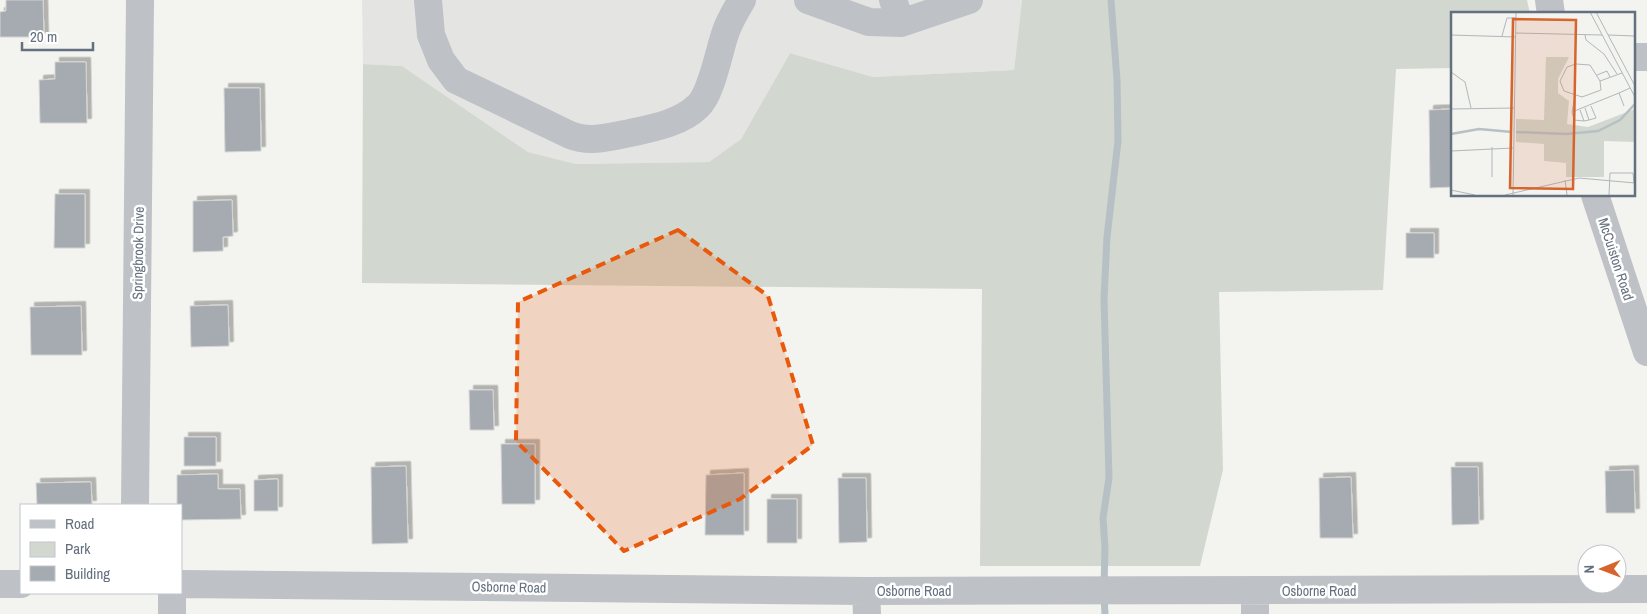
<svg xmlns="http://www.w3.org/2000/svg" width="1647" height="614" font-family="'Archivo Narrow',sans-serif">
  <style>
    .built { fill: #e4e5e3 }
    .green { fill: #d2d8cf }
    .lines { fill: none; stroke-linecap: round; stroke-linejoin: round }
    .stream { stroke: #b6c0c5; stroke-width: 7 }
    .building { fill: #a5abb1; stroke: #d4d4d2; filter: url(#shadow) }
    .minor { stroke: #bec1c5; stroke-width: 28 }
    .marked { fill: #e8590c; fill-opacity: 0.2; stroke: #e8590c; stroke-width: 4; stroke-dasharray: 10 6; stroke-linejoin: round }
    .labels { text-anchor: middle; stroke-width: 5; stroke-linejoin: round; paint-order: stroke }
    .street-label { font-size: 14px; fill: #64707f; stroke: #fff }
    .inset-river { fill: none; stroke: #b6c0c5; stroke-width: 2.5 }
    .inset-road { fill: none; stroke: #b1b7bb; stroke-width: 1 }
    .view { fill: #d7642c; fill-opacity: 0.15; stroke: #d7642c; stroke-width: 2.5 }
    .inset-edge { fill: none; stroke: #64707f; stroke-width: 2.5 }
  </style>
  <defs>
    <filter id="shadow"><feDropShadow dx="4.5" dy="-4.5" stdDeviation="0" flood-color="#0004"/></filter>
  </defs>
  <rect width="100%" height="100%" fill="#f3f3ef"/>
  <path class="built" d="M362 0H1022L1014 70 873 77 790 53 741 139 709 162 576 164 528 152 402 66 363 64Z"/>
  <path class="green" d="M1022 0H1527L1530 14H1452V68L1396 69 1383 290 1219 292 1223 470 1200 566H980L982 289 362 283 363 64 402 66 528 152 576 164 709 162 741 139 790 53 873 77 1014 70Z"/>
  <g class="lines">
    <path class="stream" d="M1104 586 1105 548 1103 518 1109 478 1104 299 1107 237 1118 141 1117 80 1111 0
      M1104 597 1105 614"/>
  </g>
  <path class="building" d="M6 0H43L44 37H0V12L6 11Z
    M55 62H86L87 123H40L39 80 55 79Z
    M224 88H260L261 151 225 152Z
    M1452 109V187L1430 188 1429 110Z
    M55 194H85V248H54Z
    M232 200 233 236 223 237V251L193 252V201Z
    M1406 233H1434V258H1406Z
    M228 305 229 346 191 347 190 306Z
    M81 306 82 355H31L30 307Z
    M469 390H493L494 430H470Z
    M184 437H216V466H184Z
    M501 444H535V504H502Z
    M406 466 408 543 372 544 371 467Z
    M1451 467H1478L1479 524 1452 525Z
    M1634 470 1635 513H1606L1605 471Z
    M744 473V535H705L706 475Z
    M218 474V489H240L241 519 181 520V505H177V475Z
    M1351 477 1353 538H1320L1319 478Z
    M838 478H866L867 542 839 543Z
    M278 479V511H254V480Z
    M91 482 92 505H37L36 483Z
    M767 499H797V543H767Z"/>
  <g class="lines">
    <path class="minor" d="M428 0 431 35 441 60 456 80 570 135C590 143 610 137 630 133 653 128 681 123 698 106 712 93 719 50 726 31 730 20 736 10 742 0
      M808 0 869 22 901 23 893 0
      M1549 0 1551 14
      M901 23 969 0
      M1633 57H1647
      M1595 195 1647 352
      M135 505 140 0
      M0 584H21
      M181 584 866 591 1647 589
      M866 591 867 614
      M1255 591V614
      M172 614V593"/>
  </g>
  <path class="marked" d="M678 230 768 296 813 445 740 499 624 551 516 441 518 302Z"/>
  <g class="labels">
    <g class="street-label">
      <text transform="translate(138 253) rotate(-89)" y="5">Springbrook Drive</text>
      <text transform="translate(1616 259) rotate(72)" y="5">McCuiston Road</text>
      <text transform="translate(509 587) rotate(1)" y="5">Osborne Road</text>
      <text x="914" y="596">Osborne Road</text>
      <text x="1319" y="596">Osborne Road</text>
    </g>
  </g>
  <g transform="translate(1451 12)">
    <rect width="184" height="184" fill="#f3f3ef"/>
    <path d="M95 45H118L107 67V81L118 89 116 112 137 115 184 97V130L153 129V165H115V151L93 149V132L65 130V107L93 108Z" fill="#d2d8cf"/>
    <path class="inset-river" d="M65 120 115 122 147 119 169 108 184 92M0 122 28 117 61 120"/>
    <path class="inset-road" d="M139 0 184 85M145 0 184 74M65 21 151 23M0 23 65 25M134 23 135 28 153 42 166 62M157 23 184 24M51 24 56 6H65M0 60 14 70 20 96M146 63 156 59 159 65M149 69 139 53 125 52 116 55 109 69 113 79 131 85 150 78 149 69 171 61M124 84 121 100 168 81M173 94 168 81 179 76M0 97 63 96M129 98 133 109 138 108 134 96M121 100 123 108 133 109M138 108 145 106 140 94M41 135V165M0 139 62 136M114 168 116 183M0 178 24 183M54 183 128 166 184 171M62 183 65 0M158 183 159 161H182L183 171"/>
    <path class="view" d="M62 7 125 8 122 177 59 176Z"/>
    <rect width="184" height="184" class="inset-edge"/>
  </g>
  <rect x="20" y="504" width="162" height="90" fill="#ffffff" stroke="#c1c6cc"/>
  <rect x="30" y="520" width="25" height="8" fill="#bec1c5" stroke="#c1c6cc"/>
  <text x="65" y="529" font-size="15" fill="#64707f">Road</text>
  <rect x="30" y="542" width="25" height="15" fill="#d2d8cf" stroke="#c1c6cc"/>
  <text x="65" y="554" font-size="15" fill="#64707f">Park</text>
  <rect x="30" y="566" width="25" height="15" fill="#a5abb1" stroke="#c1c6cc"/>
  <text x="65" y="579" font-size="15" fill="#64707f">Building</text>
  <g transform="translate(1602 569) rotate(269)"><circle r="24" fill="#ffffff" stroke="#c1c6cc"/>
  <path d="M0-4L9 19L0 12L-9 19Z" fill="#d7642c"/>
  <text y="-8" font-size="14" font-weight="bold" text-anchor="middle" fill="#64707f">N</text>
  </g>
  <path d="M22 42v8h71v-8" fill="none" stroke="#64707f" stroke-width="2.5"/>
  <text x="30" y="42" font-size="15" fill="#64707f" stroke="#ffffff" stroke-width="4" paint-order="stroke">20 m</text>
</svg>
